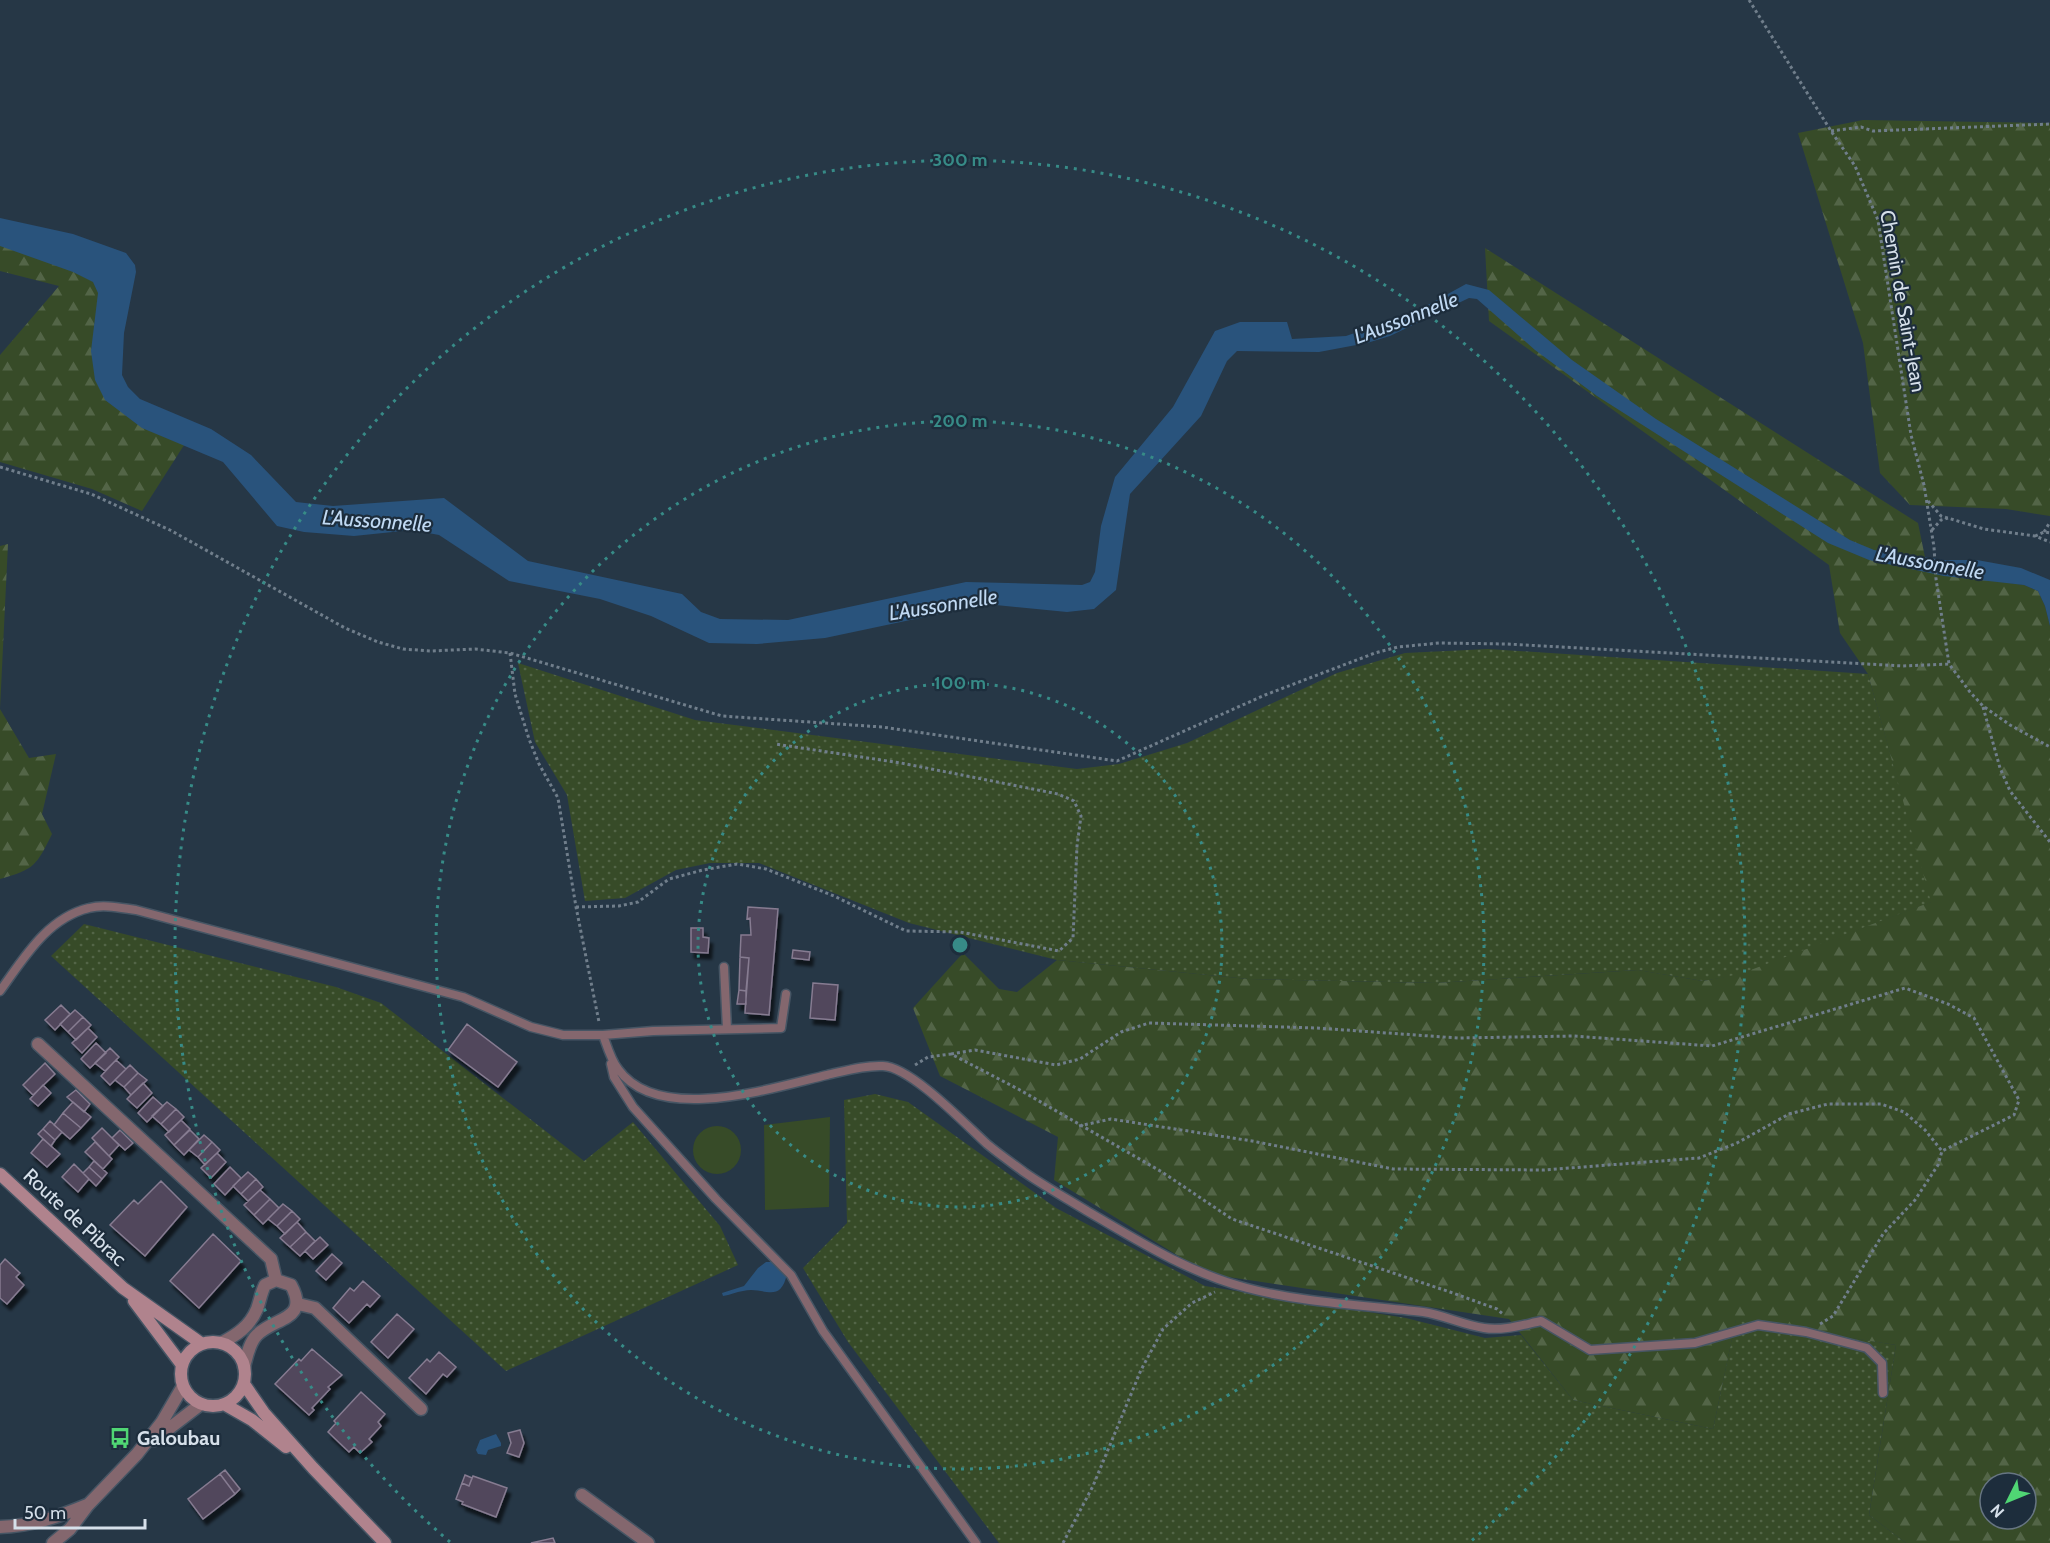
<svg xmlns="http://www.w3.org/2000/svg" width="2050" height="1543" font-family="Cabin,sans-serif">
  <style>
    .grass { fill: url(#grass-dots) }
    .forest { fill: url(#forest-firs); fill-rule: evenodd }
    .garden { fill: #374b28 }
    .water { fill: #29537c }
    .building { fill: #51475b; stroke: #867b91; stroke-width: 1.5; filter: url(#shadow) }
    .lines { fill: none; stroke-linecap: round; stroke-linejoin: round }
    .service-casing { stroke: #465564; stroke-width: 11 }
    .minor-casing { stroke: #465564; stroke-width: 15 }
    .secondary-casing { stroke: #465564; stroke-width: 15 }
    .path { stroke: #707e8b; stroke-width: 3; stroke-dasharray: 3 3; stroke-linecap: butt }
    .service { stroke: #84676e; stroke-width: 8 }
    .minor { stroke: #84676e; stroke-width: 12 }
    .secondary { stroke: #b0838d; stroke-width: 12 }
    .ring { fill: none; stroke: #378b87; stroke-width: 3; stroke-dasharray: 3 6 }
    .labels { text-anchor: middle; stroke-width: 4.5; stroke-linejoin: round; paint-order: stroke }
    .street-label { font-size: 20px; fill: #d6e0ea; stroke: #1d2d3c }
    .poi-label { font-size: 20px; font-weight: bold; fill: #d6e0ea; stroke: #1d2d3c; text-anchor: start }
    .water-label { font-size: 21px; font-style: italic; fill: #c0d9f3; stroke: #1d2d3c }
    .centre { fill: #378b87; stroke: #1d2d3c; stroke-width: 3 }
    .ring-label { font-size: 18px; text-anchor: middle; font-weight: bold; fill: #378b87; stroke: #1d2d3c; stroke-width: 4.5; stroke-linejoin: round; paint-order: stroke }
  </style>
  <defs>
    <pattern id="grass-dots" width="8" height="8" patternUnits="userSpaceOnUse" patternTransform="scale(1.5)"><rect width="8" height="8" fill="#374b28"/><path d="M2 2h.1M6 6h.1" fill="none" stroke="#536547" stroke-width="1.8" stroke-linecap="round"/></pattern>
    <pattern id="forest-firs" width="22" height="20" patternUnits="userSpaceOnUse" patternTransform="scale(1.5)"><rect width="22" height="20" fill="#374b28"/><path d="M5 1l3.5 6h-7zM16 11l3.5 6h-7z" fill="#536547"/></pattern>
    <filter id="shadow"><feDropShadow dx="3.5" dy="6" stdDeviation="1.5" flood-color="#0009"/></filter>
  </defs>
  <rect width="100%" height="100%" fill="#263746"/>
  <path class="grass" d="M1488 649 1868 674 1932 902 1740 975 1703 981 1637 970 1436 983 1248 979 1057 960 909 923 759 863H710L676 870 625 898 585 901 567 795 535 742 518 663 695 720 1077 769 1119 764 1187 743 1337 673 1405 653Z
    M84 924 336 987 381 1003 584 1161 633 1122 720 1226 738 1265 506 1371 51 956Z
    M875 1094 908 1102 1056 1208 1205 1286 1406 1318 1485 1338 1521 1335 1573 1400 1713 1429 1736 1319 1896 1345 1869 1515 1906 1543H999L848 1342 803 1268 847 1223 844 1100Z"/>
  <path class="forest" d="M1863 120 2050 123V516L2006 509 1910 505 1880 473 1863 343 1798 133Z
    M0 237 90 270 110 294 109 376 186 442 142 511 92 489 0 462V355L59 286 0 271Z
    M1485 248 1918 523 1928 572 2024 585 2038 591 2045 606 2050 626V1543H1906L1869 1515 1896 1345 1736 1320 1713 1429 1573 1400 1509 1319 1208 1274 1054 1180 1058 1137 940 1076 913 1008 963 953 999 989 1017 992 1057 960 1248 979 1436 983 1638 970 1703 981 1740 974 1931 902 1868 674 1840 633 1829 565 1489 321ZM1990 1483H2026V1519H1990Z
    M8 544 0 709 29 758 56 754 42 814 52 834C36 866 35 869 0 879V546Z"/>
  <path class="garden" d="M830 1117 829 1207 765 1210 764 1125Z
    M693 1150a24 24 0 1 1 48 0a24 24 0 1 1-48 0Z"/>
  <path class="water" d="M0 218 73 234 126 253 135 265 136 272 124 333 122 375 128 387 140 399 211 429 251 455 296 502 333 506 444 498 528 561 682 594 701 612 720 619 788 620 966 582 1082 585 1090 582 1095 572 1101 526 1115 477 1173 407 1215 331 1240 322H1287L1292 339 1346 336 1415 312 1466 284 1489 290 1572 360 1656 419 1850 540 1874 550 1944 560H1977L2021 568 2050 580V626L2045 606 2038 591 2024 585 1944 576 1869 560 1828 543 1597 396 1535 350 1477 299 1469 298 1390 336 1367 343 1319 352 1237 351 1227 361 1201 416 1130 494 1116 590 1094 609 1067 612 986 604 825 638 757 644 709 643 651 616 600 599 509 581 439 535 412 530 354 536 304 532 277 526 223 462 142 428 105 400 95 380 91 351 98 293 93 282 73 272 0 246Z
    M766 1262H774L787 1274C780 1305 764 1286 743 1291 736 1292 730 1295 723 1296L722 1293 744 1286 758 1268Z
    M496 1434 501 1443V1446L488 1450 486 1455 478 1454 476 1450 480 1440Z"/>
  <path class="building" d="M748 907 778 909 769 1015 745 1013 749 958 740 957 741 935H751L750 918 747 919Z
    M691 928H703V937L709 938 708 953 691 952Z
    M793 950 810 952 809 960 792 958Z
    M740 957 749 958 746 991 739 990Z
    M813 983 838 985 835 1020 810 1018Z
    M739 990 746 991V1004H737Z
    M61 1005 70 1014 55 1030 45 1020Z
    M75 1010 83 1017 68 1032 60 1024Z
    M83 1017 91 1025 76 1040 68 1032Z
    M467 1024 517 1062 498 1087 448 1050Z
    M88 1028 97 1037 82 1053 72 1043Z
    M96 1043 106 1053 90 1068 81 1059Z
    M110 1048 119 1057 105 1071 95 1063Z
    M116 1060 126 1069 110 1085 101 1076Z
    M45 1063 55 1074 33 1095 23 1085Z
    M130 1065 138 1073 124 1087 115 1080Z
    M138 1073 147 1080 131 1095 124 1087Z
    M143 1083 152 1093 137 1108 127 1099Z
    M43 1085 51 1093 38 1106 30 1099Z
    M76 1090 90 1104 84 1112 67 1097Z
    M153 1097 163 1106 147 1122 138 1113Z
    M73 1102 91 1117 81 1128 63 1113Z
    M167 1102 176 1109 161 1124 152 1116Z
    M176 1109 184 1117 169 1132 161 1124Z
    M63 1113 81 1128 70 1139 54 1125Z
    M181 1120 190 1129 174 1145 165 1135Z
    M50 1121 62 1132 55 1140 43 1129Z
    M102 1128 119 1145 109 1156 92 1138Z
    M43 1129 55 1140 51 1146 38 1134Z
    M120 1130 133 1143 125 1150 112 1138Z
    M190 1130 199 1139 184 1155 174 1145Z
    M204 1135 212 1142 198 1157 189 1150Z
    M43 1139 60 1154 47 1167 31 1153Z
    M95 1142 112 1159 103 1169 85 1152Z
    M212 1142 220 1150 205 1165 198 1157Z
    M217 1153 226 1162 211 1178 201 1168Z
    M94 1161 107 1173 102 1179 89 1167Z
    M74 1164 89 1179 78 1192 62 1177Z
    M89 1167 102 1179 96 1186 83 1173Z
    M230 1167 241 1178 225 1195 214 1184Z
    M248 1172 256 1179 241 1194 233 1186Z
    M256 1179 263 1187 248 1201 241 1194Z
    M161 1181 187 1207 145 1256 110 1225 134 1200 138 1204Z
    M260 1190 270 1199 254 1215 244 1205Z
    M270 1199 279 1208 263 1224 254 1215Z
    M283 1204 292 1211 277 1226 268 1219Z
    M292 1211 300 1219 285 1234 277 1226Z
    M297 1222 306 1232 290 1247 280 1238Z
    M306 1232 315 1241 300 1256 290 1247Z
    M213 1234 241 1261 199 1308 170 1281Z
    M320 1237 328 1245 313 1259 305 1251Z
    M332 1254 342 1263 326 1280 316 1271Z
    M5 1259 20 1273 16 1277 24 1285 7 1304 0 1298V1265Z
    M363 1281 380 1296 370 1307 367 1304 349 1323 333 1308 350 1288 354 1291Z
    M397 1314 414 1329 388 1358 371 1342Z
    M312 1349 342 1375 328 1387 330 1389 312 1408 314 1410 309 1415 275 1384 299 1359 301 1361Z
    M439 1352 456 1367 447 1377 443 1374 426 1394 409 1378 427 1359 430 1362Z
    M361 1392 385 1414 378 1422 381 1426 369 1439 372 1442 360 1453 354 1447 349 1452 328 1432 336 1423 334 1421Z
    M520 1430 524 1443 519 1457 507 1453 511 1443 508 1433Z
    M225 1470 240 1489 235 1494 220 1474Z
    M220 1474 235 1494 203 1519 188 1499Z
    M465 1475 472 1478 469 1486 462 1483Z
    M473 1476 507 1488 496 1517 462 1504 463 1502 456 1499 462 1483 469 1486Z
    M553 1538 555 1543H531Z"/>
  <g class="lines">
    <defs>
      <path id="service" d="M724 967 727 1029
        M0 991C24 958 47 918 89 908 104 904 121 908 136 910L463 997 531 1027 563 1035H603L653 1031 781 1028 786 994
        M603 1035C607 1046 611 1060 618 1069 658 1125 772 1088 827 1075 845 1071 864 1065 883 1066 911 1067 965 1124 987 1144 999 1154 1012 1163 1024 1172 1044 1186 1066 1198 1087 1211 1138 1241 1189 1273 1247 1288 1304 1303 1364 1305 1423 1312 1444 1315 1463 1325 1484 1328 1503 1331 1522 1325 1541 1321L1590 1350 1695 1343 1758 1325 1772 1327 1806 1332 1867 1348 1882 1363 1883 1393
        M611 1064 614 1077 633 1107 716 1199 791 1275 823 1331 976 1543"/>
      <path id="minor" d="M38 1044 271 1259 276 1280
        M298 1304 315 1308 421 1409
        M221 1343C237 1335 250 1326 257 1309 260 1301 261 1293 265 1285L276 1280 291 1285C310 1320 275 1317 257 1335 249 1343 247 1356 244 1367
        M154 1440 201 1404
        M582 1495 648 1543
        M0 1527C31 1526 58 1517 87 1505
        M53 1543 70 1529 88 1505 137 1454 162 1422 183 1386"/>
      <path id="secondary" d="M0 1174 123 1288 202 1344
        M134 1301 182 1365
        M181 1374a32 32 0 1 1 64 0a32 32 0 1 1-64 0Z
        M244 1384 264 1413 313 1468 385 1543
        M224 1404 252 1420 286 1447"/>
    </defs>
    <use href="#service" class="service-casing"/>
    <use href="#minor" class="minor-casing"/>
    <use href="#secondary" class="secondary-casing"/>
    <path class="path" d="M1749 0 1831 131 1855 166 1878 220 1911 435 1924 485 1934 547 1936 579 1949 664 1970 692 1983 706 2010 725 2050 747
      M1831 131 1861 127 1873 131 2050 124
      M0 467 91 494 170 530 345 628 378 642 403 649 431 651 475 649 510 653 722 716 882 727 1117 761 1265 695 1375 653 1398 647 1439 643 1507 644 1903 666 1949 664
      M1928 501 1941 516 1984 529 2035 536 2050 542
      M1932 530 1941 520 1948 518
      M2044 532 2050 522
      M2035 536 2044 532 2050 533
      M510 653 515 694 529 739 539 764 558 798 576 907 599 1022
      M1983 707 2000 768 2010 791 2050 842
      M576 907 619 906 638 902 669 879 703 870 737 864 766 869 834 896 906 931 960 932 1059 951 1073 938 1077 846 1081 816 1074 801 1058 794 901 763 775 744
      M951 1054 975 1050 1056 1065 1080 1059 1121 1032 1149 1023 1317 1028 1458 1038 1573 1036 1712 1046 1905 988 1948 1004 1974 1018 2019 1100 2014 1115 1942 1151 1938 1165 1915 1200 1883 1234 1833 1316 1820 1324
      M915 1065 928 1057 951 1054 1020 1090 1162 1172 1232 1219 1450 1292 1497 1309 1504 1315
      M1079 1126 1111 1119 1252 1141 1393 1169 1544 1170 1699 1158 1737 1143 1789 1114 1828 1104H1881L1904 1112 1925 1130 1942 1151
      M1063 1543 1093 1486 1141 1370 1163 1329 1192 1303 1215 1292"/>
    <use href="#service" class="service"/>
    <use href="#minor" class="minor"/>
    <use href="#secondary" class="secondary"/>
  </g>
  <g class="ring">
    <circle cx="960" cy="945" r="262"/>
    <circle cx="960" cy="945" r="524"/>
    <path d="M450 1542A785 785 0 1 1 1470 1542"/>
  </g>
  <defs>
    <symbol id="bus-bare" viewBox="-9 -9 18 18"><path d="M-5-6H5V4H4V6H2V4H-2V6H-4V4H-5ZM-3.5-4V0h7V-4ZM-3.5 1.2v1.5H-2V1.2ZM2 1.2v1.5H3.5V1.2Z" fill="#50d674" stroke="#1d2d3c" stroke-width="2.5" paint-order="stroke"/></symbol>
  </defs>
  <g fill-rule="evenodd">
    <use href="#bus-bare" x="105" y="1423" width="30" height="30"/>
  </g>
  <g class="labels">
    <g class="street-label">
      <text transform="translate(1903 301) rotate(80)" y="7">Chemin de Saint-Jean</text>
      <text transform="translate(75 1217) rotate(43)" y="7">Route de Pibrac</text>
    </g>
    <g class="poi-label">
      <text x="137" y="1445">Galoubau</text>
    </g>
    <g class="water-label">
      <text transform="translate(1406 318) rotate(-21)" y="7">L'Aussonnelle</text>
      <text transform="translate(377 521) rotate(4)" y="7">L'Aussonnelle</text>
      <text transform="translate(1930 563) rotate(10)" y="7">L'Aussonnelle</text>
      <text transform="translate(943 605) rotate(-9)" y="7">L'Aussonnelle</text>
    </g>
  </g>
  <circle cx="960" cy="945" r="9" class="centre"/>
  <g class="ring-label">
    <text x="960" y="166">300 m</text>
    <text x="960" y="427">200 m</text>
    <text x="960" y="689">100 m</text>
  </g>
  <g transform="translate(2008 1501) rotate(227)"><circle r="28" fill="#1d2d3c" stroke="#677582" stroke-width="1.5"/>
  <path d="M0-4.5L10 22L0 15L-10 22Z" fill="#50d674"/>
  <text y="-9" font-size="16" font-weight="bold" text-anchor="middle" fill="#d6e0ea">N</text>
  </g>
  <path d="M15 1519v9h130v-9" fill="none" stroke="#d6e0ea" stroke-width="3"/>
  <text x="24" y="1519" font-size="18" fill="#d6e0ea" stroke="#1d2d3c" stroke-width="4.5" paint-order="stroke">50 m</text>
</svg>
